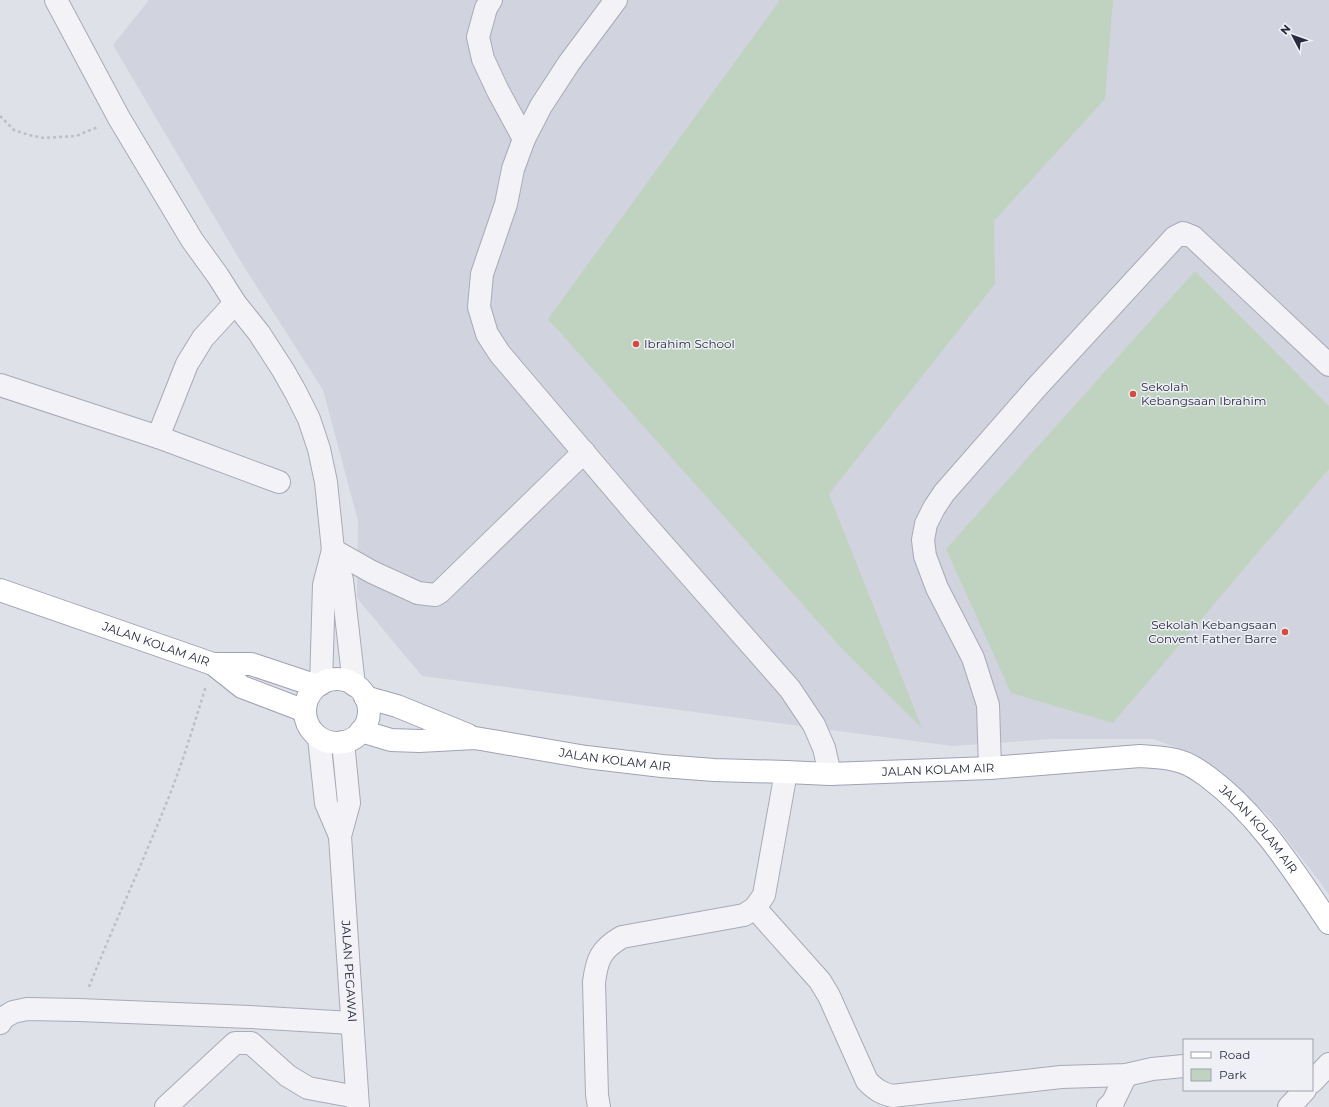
<svg xmlns="http://www.w3.org/2000/svg" width="1329" height="1107" font-family="Montserrat,sans-serif">
  <style>
    .built { fill: #d1d3de }
    .green { fill: #c0d3c0 }
    .lines { fill: none; stroke-linecap: round; stroke-linejoin: round }
    .minor-casing { stroke: #a8aab6; stroke-width: 24 }
    .major-casing { stroke: #9ea2b5; stroke-width: 24 }
    .path { stroke: #bdbec7; stroke-width: 2.5; stroke-dasharray: 3 3; stroke-linecap: butt }
    .minor { stroke: #f2f2f7; stroke-width: 22 }
    .major { stroke: #fff; stroke-width: 22 }
    .poi-dot { fill: #d14c41; stroke: #eff0f6; stroke-width: 1.5 }
    .labels { text-anchor: middle; stroke-width: 3; stroke-linejoin: round; paint-order: stroke }
    .poi-label { font-size: 12px; fill: #282b40; stroke: #eff0f6; text-anchor: start }
    .street-label { font-size: 12px; fill: #282b40; stroke: #eff0f6 }
  </style>
  <rect width="100%" height="100%" fill="#dfe1e9"/>
  <path class="built" d="M149 0H1329V895L1320 882 1267 814 1195 754 1153 739H1053L952 746 422 676 357 598 358 521 323 390 241 262 113 45Z"/>
  <path class="green" d="M780 0H1113L1105 99 994 221 995 284 829 494 922 728 844 651 548 319Z
    M1195 271 1329 406V469L1113 723 1011 693 946 549Z"/>
  <g class="lines">
    <defs>
      <g id="minor">
        <path d="M56 0 119 118 192 240 218 276 235 303 259 333 283 370 296 393 309 419 319 449 326 482 333 550 342 580 354 685"/>
        <path d="M491 0 486 8 478 37 483 59 498 91 524 139"/>
        <path d="M616 0 569 63 541 106 524 139 513 169 506 204 482 274 479 307 487 334 500 354 637 515 790 689 814 725 824 748 830 774"/>
        <path d="M0 385 158 437 187 364 203 338 235 303"/>
        <path d="M158 437 279 482"/>
        <path d="M333 550 372 572 418 593 435 595 440 592 584 452"/>
        <path d="M321 684 324 585 333 550"/>
        <path d="M319 738 326 803 340 836"/>
        <path id="s1" d="M343 742 349 803 340 836 358 1107"/>
        <path d="M990 768 988 705 973 658 937 588 925 556 923 540 926 524 934 508 944 493 1035 389 1175 237 1183 233 1193 237 1329 365"/>
        <path d="M755 908 820 981 829 996 867 1081C876 1090 881 1093 892 1096L1061 1077 1126 1075 1152 1069 1184 1066"/>
        <path d="M0 1023 3 1018 13 1012 27 1009 79 1010 250 1017 352 1023"/>
        <path d="M1312 1082 1329 1064"/>
        <path d="M166 1107 235 1043H251L288 1076 308 1088 357 1097"/>
        <path d="M599 1107 597 1095 594 982C597 959 601 949 622 937L744 915 755 908 764 895 786 772"/>
        <path d="M1108 1107 1113 1102 1126 1075"/>
        <path d="M1289 1107 1305 1090"/>
      </g>
      <g id="major">
        <path id="s2" d="M0 590 213 664 242 687 305 711"/>
        <path d="M213 664H251L317 686"/>
        <circle cx="337" cy="711" r="32"/>
        <path d="M365 697 397 706 468 735"/>
        <path id="s3" d="M361 731 391 740 419 741 475 738 586 757 662 766 714 770 786 772 830 774 990 768 1140 756C1154 757 1169 757 1182 762 1192 765 1201 772 1208 777 1259 815 1294 871 1329 923"/>
      </g>
    </defs>
    <use href="#minor" class="minor-casing"/>
    <use href="#major" class="major-casing"/>
    <path class="path" d="M0 116 14 130 29 135 44 138 76 136 98 127
      M89 987C114 924 143 862 168 799 183 762 194 724 206 686"/>
    <use href="#minor" class="minor"/>
    <use href="#major" class="major"/>
  </g>
  <g class="poi-dot">
    <circle cx="636" cy="344" r="4"/>
    <circle cx="1133" cy="394" r="4"/>
    <circle cx="1285" cy="632" r="4"/>
  </g>
  <g class="labels">
    <g class="poi-label">
      <text x="644" y="348">Ibrahim School</text>
      <text x="1141" y="391">Sekolah<tspan x="1141" dy="14">Kebangsaan Ibrahim</tspan></text>
      <text x="1277" y="629" text-anchor="end">Sekolah Kebangsaan<tspan x="1277" dy="14">Convent Father Barre</tspan></text>
    </g>
    <g class="street-label">
      <text dy="4" stroke="none"><textPath href="#s2" startOffset="165">JALAN KOLAM AIR</textPath></text>
      <text dy="4" stroke="none"><textPath href="#s3" startOffset="257">JALAN KOLAM AIR</textPath></text>
      <text dy="4" stroke="none"><textPath href="#s3" startOffset="581">JALAN KOLAM AIR</textPath></text>
      <text dy="4" stroke="none"><textPath href="#s3" startOffset="929">JALAN KOLAM AIR</textPath></text>
      <text dy="4" stroke="none"><textPath href="#s1" startOffset="231">JALAN PEGAWAI</textPath></text>
    </g>
  </g>
  <rect x="1183" y="1039" width="130" height="52" fill="#eff0f6" stroke="#9fa1ad"/>
  <rect x="1191" y="1052" width="20" height="6" fill="#ffffff" stroke="#9fa1ad"/>
  <text x="1219" y="1059" font-size="12" fill="#282b40">Road</text>
  <rect x="1191" y="1069" width="20" height="12" fill="#c0d3c0" stroke="#9fa1ad"/>
  <text x="1219" y="1079" font-size="12" fill="#282b40">Park</text>
  <g transform="translate(1293 36) rotate(311)" stroke="#eff0f6" stroke-width="3" paint-order="stroke">
  <path d="M0-3L7 15L0 10L-7 15Z" fill="#282b40"/>
  <text y="-6" font-size="11" font-weight="bold" text-anchor="middle" fill="#282b40">N</text>
  </g>
</svg>
